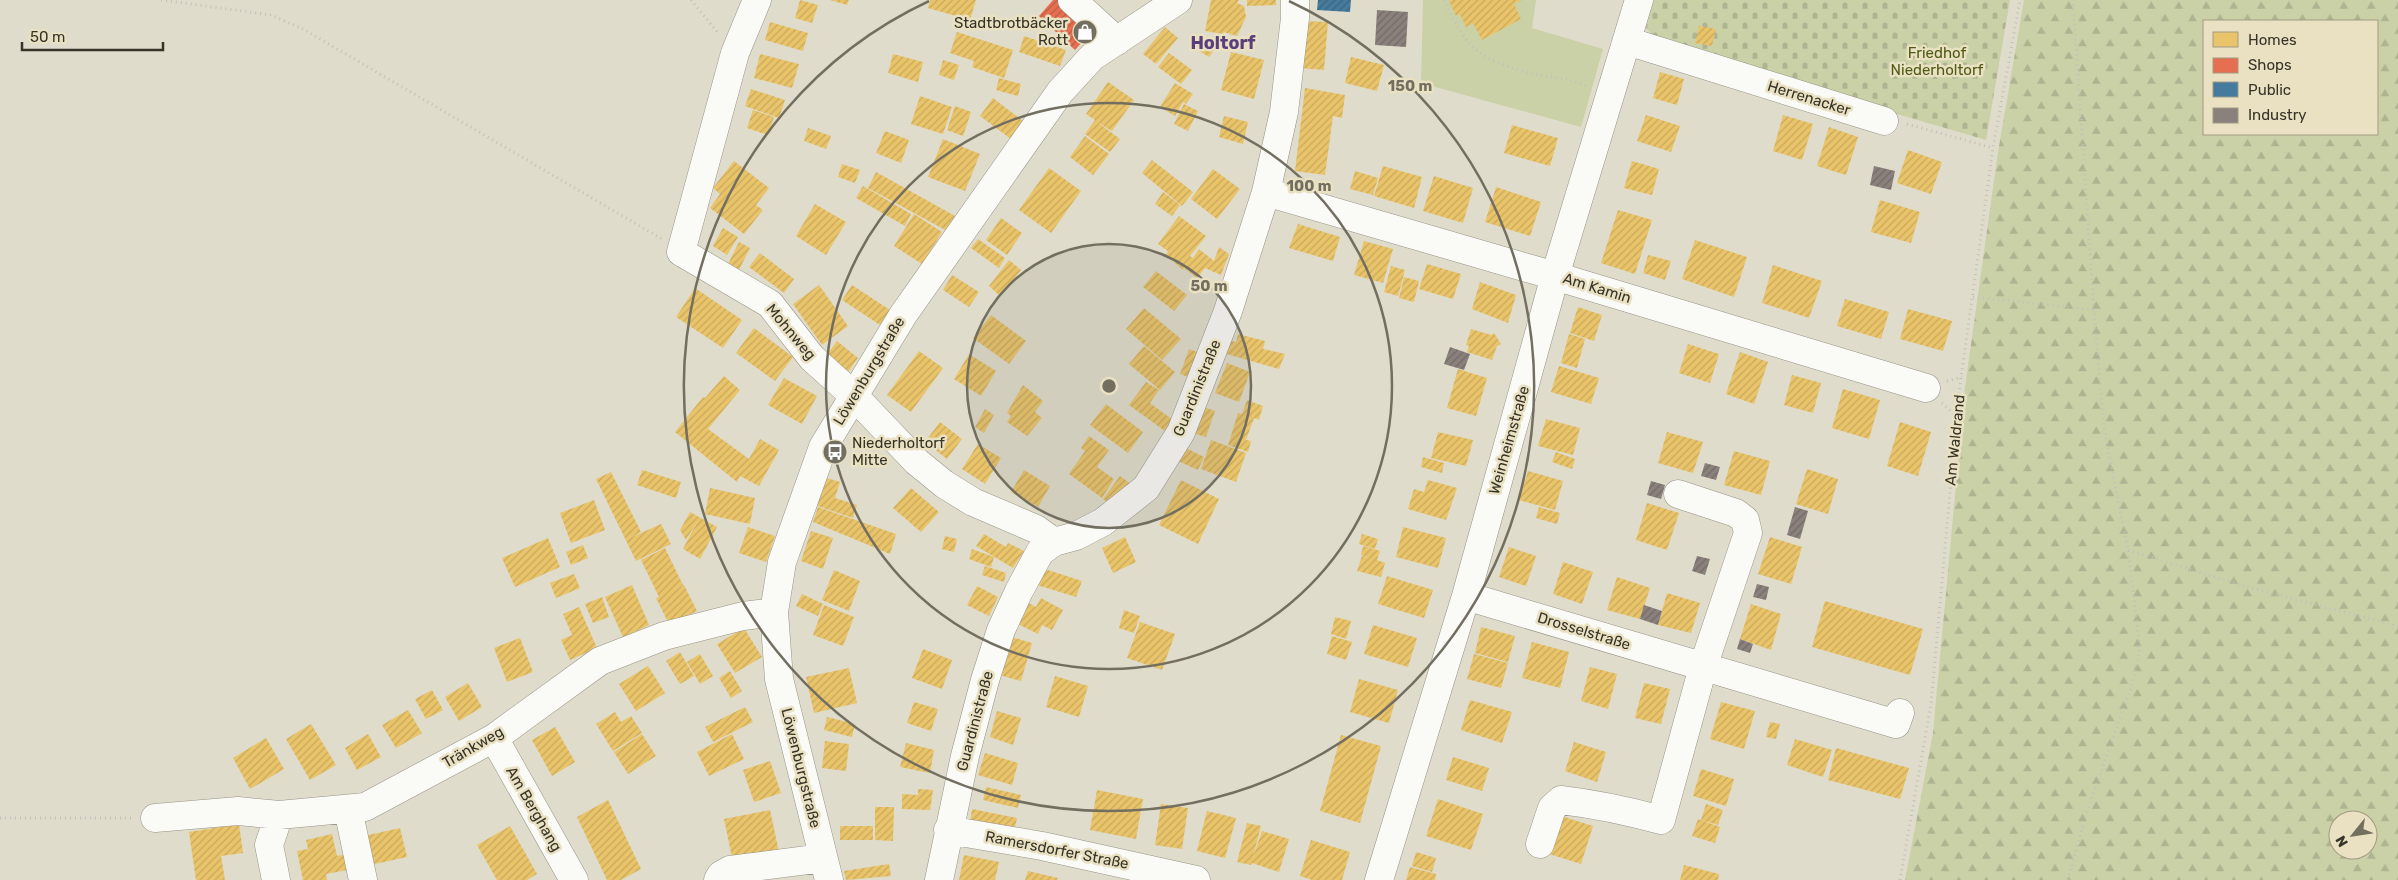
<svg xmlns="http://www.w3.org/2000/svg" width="2398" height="880" font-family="Rubik,sans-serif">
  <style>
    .forest { fill: url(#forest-firs); fill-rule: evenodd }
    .cemetery { fill: url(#cemetery-stones) }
    .park { fill: #cad1a7 }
    .homes { fill: url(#homes-hatch) }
    .shops { fill: url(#shops-hatch) }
    .public { fill: url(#public-hatch) }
    .industry { fill: url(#industry-hatch) }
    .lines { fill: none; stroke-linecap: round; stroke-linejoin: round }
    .minor-casing { stroke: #969386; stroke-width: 29 }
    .path { stroke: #c2c0ba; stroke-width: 3; stroke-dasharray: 1 4; stroke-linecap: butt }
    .minor { stroke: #fafaf7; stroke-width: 28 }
    .ring { fill: none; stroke: #726e60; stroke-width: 2.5 }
    .labels { text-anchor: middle; stroke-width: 5; stroke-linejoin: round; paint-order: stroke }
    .poi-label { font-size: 15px; fill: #363327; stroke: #e9e1c2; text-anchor: end }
    .park-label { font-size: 15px; fill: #4e5b16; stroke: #e9e1c2 }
    .street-label { font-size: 15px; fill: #363327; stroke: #e9e1c2 }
    .quarter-label { font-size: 18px; font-weight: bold; fill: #59407c; stroke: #e9e1c2 }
    .centre { fill: #726e60; stroke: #e9e1c2; stroke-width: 2.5 }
    .ring-label { font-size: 15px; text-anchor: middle; font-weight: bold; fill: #726e60; stroke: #e9e1c2; stroke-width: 5; stroke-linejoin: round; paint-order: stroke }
  </style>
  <defs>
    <pattern id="forest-firs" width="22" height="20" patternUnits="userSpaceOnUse" patternTransform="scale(1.25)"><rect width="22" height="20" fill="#cad1a7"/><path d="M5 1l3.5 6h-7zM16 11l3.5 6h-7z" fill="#aeb490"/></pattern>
    <pattern id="cemetery-stones" width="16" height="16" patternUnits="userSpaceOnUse" patternTransform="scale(1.25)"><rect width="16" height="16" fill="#cad1a7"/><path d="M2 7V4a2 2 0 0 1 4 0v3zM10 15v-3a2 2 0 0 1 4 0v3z" fill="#aeb490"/></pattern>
    <pattern id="homes-hatch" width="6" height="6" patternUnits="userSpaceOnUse" patternTransform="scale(1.25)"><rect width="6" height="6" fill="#e9c46a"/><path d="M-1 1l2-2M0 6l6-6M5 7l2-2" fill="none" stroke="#c8a95c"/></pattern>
    <pattern id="shops-hatch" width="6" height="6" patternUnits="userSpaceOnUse" patternTransform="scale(1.25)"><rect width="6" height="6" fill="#e76f51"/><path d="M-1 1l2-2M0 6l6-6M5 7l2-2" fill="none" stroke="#bc5c43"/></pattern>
    <pattern id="public-hatch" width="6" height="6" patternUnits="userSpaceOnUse" patternTransform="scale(1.25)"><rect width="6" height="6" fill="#457b9d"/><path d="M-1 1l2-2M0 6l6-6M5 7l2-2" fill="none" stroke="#3a6580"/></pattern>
    <pattern id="industry-hatch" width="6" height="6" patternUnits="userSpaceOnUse" patternTransform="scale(1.25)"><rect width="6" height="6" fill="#8a817c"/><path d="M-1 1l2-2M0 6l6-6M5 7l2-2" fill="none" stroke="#726a66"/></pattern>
  </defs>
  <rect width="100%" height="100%" fill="#e0dccb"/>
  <path class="forest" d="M2024 0H2398V880H1905L1933 733 1965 387 1998 152ZM2204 21H2377V134H2204ZM2338 820H2368V850H2338Z"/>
  <path class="cemetery" d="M1654 0H2010L1986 140 1661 45 1646 28Z"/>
  <path class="park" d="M1423 0H1536L1532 28 1603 49 1581 127 1421 83Z"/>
  <path class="homes" d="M800 0 818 5 812 23 795 18Z
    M830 0H849L847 5Z
    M930 0H976L970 20 928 8Z
    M1211 0H1239L1237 3 1244 6 1246 17 1237 36 1224 32 1223 34 1205 31Z
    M1247 0H1276V5L1247 6Z
    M1451 0H1522L1514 4 1521 19 1482 40 1473 23 1466 27 1460 14 1456 16 1449 1Z
    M1302 21 1328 22 1324 70 1300 68Z
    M770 22 808 33 803 51 765 40Z
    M1699 26 1716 29 1712 46 1695 43Z
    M1165 27 1178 38 1156 64 1143 54Z
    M957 32 1013 50 1004 78 972 67 974 61 950 53Z
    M1024 36 1066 50 1060 66 1019 52Z
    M1202 37 1216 47 1209 57 1194 48Z
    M1231 52 1264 60 1254 99 1221 90Z
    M1169 53 1192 70 1181 84 1158 67Z
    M760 54 799 64 792 88 754 78Z
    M893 54 923 62 918 82 888 73Z
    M1351 57 1384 65 1377 91 1345 83Z
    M943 60 959 65 954 80 939 75Z
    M1660 72 1684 79 1677 105 1653 98Z
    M999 78 1021 84 1018 96 996 90Z
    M1108 82 1134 100 1112 131 1097 122 1120 139 1110 152 1085 134 1095 120 1086 114Z
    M1175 83 1193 94 1186 104 1183 102 1175 116 1160 107Z
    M1305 88 1345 95 1342 118 1333 116 1325 175 1295 171Z
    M751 89 785 100 779 118 745 106Z
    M920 96 952 107 943 134 911 124Z
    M993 98 1024 122 1011 139 980 116Z
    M1184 104 1198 111 1188 131 1174 124Z
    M955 106 971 112 963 136 947 130Z
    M753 110 774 117 768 135 747 128Z
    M1646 115 1680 126 1671 152 1637 141Z
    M1783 115 1813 124 1802 160 1773 151Z
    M1224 116 1248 122 1243 144 1219 137Z
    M1512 125 1558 138 1550 166 1504 153Z
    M1829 127 1858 137 1846 175 1817 166Z
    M808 128 831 136 826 149 804 141Z
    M885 131 909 140 901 163 876 153Z
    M1085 136 1109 154 1093 175 1070 157Z
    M943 139 980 154 965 191 928 177Z
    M1908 150 1942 162 1931 194 1897 183Z
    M1152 160 1193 192 1182 206 1142 173Z
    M734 161 769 188 756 205 763 210 744 234 710 208 720 194 713 188Z
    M1632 161 1659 169 1652 195 1624 188Z
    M842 164 860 170 855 183 838 177Z
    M1383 166 1422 177 1414 208 1374 196Z
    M1049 168 1081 191 1051 233 1019 210Z
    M1213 169 1240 189 1217 219 1191 199Z
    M1355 171 1378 178 1373 195 1350 189Z
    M876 172 955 216 947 231 868 188Z
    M1434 176 1473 188 1463 223 1423 211Z
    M863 186 911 214 905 226 856 198Z
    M1496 187 1541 202 1530 236 1485 222Z
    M1163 192 1180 205 1172 216 1155 204Z
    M1880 200 1920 212 1911 243 1871 232Z
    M815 204 846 222 826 255 796 236Z
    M1618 210 1652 220 1635 274 1601 263Z
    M914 214 942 232 922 264 894 246Z
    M1179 216 1206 236 1190 256 1193 258 1199 249 1214 261 1219 247 1229 254 1221 275 1205 268 1197 278 1184 268 1183 270 1166 255 1168 251 1158 244Z
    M1001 218 1022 233 1007 255 986 240Z
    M1298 224 1340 237 1333 261 1289 248Z
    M723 228 738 237 727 255 713 246Z
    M978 239 1005 258 999 268 971 248Z
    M1695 240 1747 257 1734 297 1682 279Z
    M1364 241 1393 249 1383 283 1354 275Z
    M739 242 750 248 739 270 728 264Z
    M760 253 794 279 784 293 749 267Z
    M1648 255 1671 261 1665 280 1643 273Z
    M1009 260 1021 270 1000 296 989 286Z
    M1427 264 1461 274 1453 299 1419 289Z
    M1773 265 1822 281 1809 318 1762 303Z
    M1391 266 1405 270 1398 296 1384 292Z
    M1156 271 1187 295 1174 311 1143 287Z
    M952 275 979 292 969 307 943 290Z
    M1404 277 1419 281 1414 302 1399 298Z
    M1480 282 1516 295 1508 323 1472 309Z
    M819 285 848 326 822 345 793 304Z
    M852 285 890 310 880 325 842 300Z
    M695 288 742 320 723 348 676 317Z
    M1845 299 1889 312 1881 339 1837 326Z
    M1578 307 1602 315 1594 341 1570 333Z
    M1144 308 1181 339 1162 360 1126 329Z
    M1908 309 1952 321 1943 351 1900 339Z
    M991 315 1026 341 1009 364 973 338Z
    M754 328 793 357 775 381 736 353Z
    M1471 329 1491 335 1494 333 1501 344 1497 346 1492 360 1467 352 1469 346 1466 345Z
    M1238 334 1265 341 1263 349 1285 354 1279 369 1223 353 1228 340 1236 342Z
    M1569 334 1585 339 1577 368 1561 363Z
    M837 341 858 358 848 372 826 356Z
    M1688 344 1719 354 1710 383 1679 373Z
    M1144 346 1175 372 1160 390 1129 364Z
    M1189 349 1203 354 1194 379 1180 374Z
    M919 351 943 368 911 412 887 395Z
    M1740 352 1768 362 1754 404 1726 394Z
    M969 354 996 371 981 396 954 379Z
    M1227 363 1250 372 1239 402 1215 393Z
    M1559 366 1599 378 1591 404 1551 392Z
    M1458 369 1487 378 1476 416 1447 408Z
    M1792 375 1821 383 1813 413 1784 405Z
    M724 376 740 390 708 429 749 459 760 439 779 450 759 486 740 476 737 482 675 432 703 397 705 398Z
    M784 378 817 396 802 424 768 405Z
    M1146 382 1159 390 1150 403 1177 423 1169 434 1129 405Z
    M1023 385 1043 401 1035 412 1042 418 1027 436 1007 422 1011 416 1007 413Z
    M1843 389 1880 400 1869 439 1832 428Z
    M1247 400 1263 406 1259 420 1254 418 1246 440 1251 441 1248 452 1228 445 1238 413 1242 414Z
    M1106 404 1143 432 1128 453 1090 425Z
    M1201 406 1215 411 1206 437 1192 433Z
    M985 409 994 415 984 433 975 427Z
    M1546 419 1580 428 1573 455 1538 446Z
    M940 422 962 439 947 459 925 442Z
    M1900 422 1931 432 1918 476 1887 466Z
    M1438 432 1473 440 1466 466 1431 458Z
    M1667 432 1703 442 1693 473 1658 463Z
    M1089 436 1109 450 1097 467 1114 479 1102 498 1069 474 1085 451 1081 448Z
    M1211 440 1246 453 1236 482 1201 469Z
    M978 444 1001 458 985 484 962 469Z
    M1182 446 1204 457 1198 470 1176 460Z
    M1734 451 1770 461 1761 495 1724 485Z
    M1556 452 1575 459 1572 469 1552 462Z
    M1423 457 1444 463 1442 473 1421 467Z
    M1807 469 1838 479 1828 514 1796 504Z
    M642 470 681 482 676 498 637 485Z
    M1024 470 1050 486 1038 507 1011 492Z
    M1528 471 1563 481 1555 510 1519 500Z
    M611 472 641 532 630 538 661 524 671 544 636 561 596 479Z
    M1120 476 1131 484 1114 507 1103 499Z
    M824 477 840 482 835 498 857 505 853 518 815 505Z
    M1181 480 1219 499 1198 544 1159 525Z
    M1428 480 1457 488 1446 520 1408 509 1414 489 1424 492Z
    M710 488 755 498 750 524 705 514Z
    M911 488 939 512 921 532 893 508Z
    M594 500 605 530 571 543 560 513Z
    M1647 503 1679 513 1667 550 1636 540Z
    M818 507 896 534 890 554 813 522Z
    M1539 507 1560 513 1557 524 1536 518Z
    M690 512 717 527 700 559 683 549 698 520 686 540 680 530Z
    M748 527 775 536 766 562 739 553Z
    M1403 527 1446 538 1438 568 1396 557Z
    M811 531 833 538 823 569 801 561Z
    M984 534 1006 547 1008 543 1024 551 1013 568 976 546Z
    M1362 534 1378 539 1375 549 1359 544Z
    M945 536 957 539 954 552 942 549Z
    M1125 537 1136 562 1113 573 1102 548Z
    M1770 537 1802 547 1791 584 1758 574Z
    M548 538 560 567 515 587 502 558Z
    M583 545 588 558 571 565 566 552Z
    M1363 546 1380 551 1377 560 1385 563 1381 577 1357 571 1362 556 1370 558 1361 555Z
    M1509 547 1536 556 1526 586 1499 577Z
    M665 548 683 585 671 591 684 585 697 611 669 624 656 598 659 597 641 560Z
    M972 549 994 557 991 567 969 559Z
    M1563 562 1593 572 1582 604 1553 594Z
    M985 566 1006 573 1004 582 982 575Z
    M1042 568 1082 581 1076 597 1037 585Z
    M834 570 860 581 849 611 822 600Z
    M574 574 580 588 556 598 550 583Z
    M1387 576 1433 590 1424 618 1378 604Z
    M1617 577 1650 588 1640 619 1607 610Z
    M632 585 649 625 623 637 605 597Z
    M977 586 998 597 989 616 967 605Z
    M1667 593 1700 603 1691 633 1658 625Z
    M802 594 823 604 818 616 796 606Z
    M602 597 609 617 593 623 585 604Z
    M1041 598 1063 610 1052 630 1042 625 1038 634 1016 623 1027 602 1036 607Z
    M1825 601 1923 629 1910 675 1812 647Z
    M1751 604 1781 614 1771 650 1740 639Z
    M824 605 854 617 843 646 813 635Z
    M579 607 597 648 570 660 561 640 572 635 563 614Z
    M1124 610 1140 616 1134 633 1119 628Z
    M1335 617 1351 621 1346 639 1331 634Z
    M1140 622 1175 634 1162 670 1127 658Z
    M1373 625 1417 638 1408 667 1364 654Z
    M1481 627 1515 636 1508 662 1475 653Z
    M744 628 762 657 735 673 717 644Z
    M1008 636 1032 643 1021 681 996 674Z
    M1332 636 1352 642 1346 660 1327 654Z
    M520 638 533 672 507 682 494 648Z
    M1532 642 1569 652 1560 688 1522 678Z
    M923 649 952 660 942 689 912 678Z
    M680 652 694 676 680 684 666 661Z
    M700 654 713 676 700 684 687 662Z
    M1474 654 1508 663 1501 688 1467 679Z
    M648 666 665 693 636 711 619 684Z
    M1590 667 1617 674 1608 709 1581 701Z
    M849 668 857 703 814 713 806 677Z
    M730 671 742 691 731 698 719 678Z
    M1055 676 1088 686 1079 717 1046 707Z
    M1359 679 1398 690 1389 723 1350 712Z
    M468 683 482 707 459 721 445 697Z
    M1644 683 1670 689 1661 724 1635 718Z
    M432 690 443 710 426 719 415 699Z
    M1470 700 1512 712 1502 743 1461 730Z
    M914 702 938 709 931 731 907 723Z
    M1721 702 1755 711 1744 749 1710 739Z
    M745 707 753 722 713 742 705 727Z
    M408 710 422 733 396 748 382 725Z
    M997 711 1021 718 1013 745 990 737Z
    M615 712 621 722 631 716 642 733 613 751 596 724Z
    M827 717 855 724 852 737 824 730Z
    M1770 722 1780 724 1776 739 1766 737Z
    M311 724 336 765 310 780 286 739Z
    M555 727 575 762 552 776 532 740Z
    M368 734 381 757 357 770 345 748Z
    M642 734 656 756 628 774 614 752Z
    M732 734 744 759 709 776 697 752Z
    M1341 735 1381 746 1360 823 1320 811Z
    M266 738 284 769 250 789 233 758Z
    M1795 739 1832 750 1823 777 1787 765Z
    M825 741 849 744 846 771 822 768Z
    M1574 742 1606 752 1597 782 1565 771Z
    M906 743 934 750 930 773 900 767Z
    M1836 748 1909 768 1900 799 1828 780Z
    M985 753 1018 763 1012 785 978 775Z
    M1453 757 1489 768 1482 791 1446 780Z
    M770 761 781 793 754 802 743 770Z
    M1701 769 1734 779 1726 806 1693 796Z
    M986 787 1021 795 1018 808 983 800Z
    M918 789 933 790 930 810 902 809V794L918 795Z
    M1097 790 1143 799 1136 839 1090 830Z
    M1438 799 1483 814 1471 850 1426 836Z
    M608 800 641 869 621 880H607L577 817Z
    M1161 804 1188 808 1182 849 1155 845Z
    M1706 804 1723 810 1718 825 1701 820Z
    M875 807H894L893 841 875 840Z
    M972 809 1017 818 1014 831 970 823Z
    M770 810 779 852 733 862 724 819Z
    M1207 811 1236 818 1225 858 1197 851Z
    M1558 815 1593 826 1581 864 1546 853Z
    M1698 819 1720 827 1715 843 1692 836Z
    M1247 823 1261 826 1253 857 1262 831 1289 839 1279 872 1252 863 1251 865 1237 862Z
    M239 824 243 853 221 856 225 880H196L189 832Z
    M510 826 537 874 527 880H497L477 845Z
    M840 826H873V840H840Z
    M400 828 407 857 370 865 364 836Z
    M332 834 337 856 350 853 353 869 326 874 327 880H303L297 851 308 849 306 840Z
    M1311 840 1350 852 1342 880H1312L1300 876Z
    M1416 852 1436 858 1432 872 1412 866Z
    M964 855 999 862 995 880H959Z
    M889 864 891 876 846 880 844 871Z
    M1684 865 1719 874 1718 880H1680Z
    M1410 867 1436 874 1435 880H1406Z
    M1028 871 1058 878 1057 880H1025Z"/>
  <path class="shops" d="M1053 0H1063L1094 28 1075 50 1039 16Z"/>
  <path class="public" d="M1318 0H1351L1350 12 1317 10Z"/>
  <path class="industry" d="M1377 10 1408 12 1406 47 1375 45Z
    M1874 166 1895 171 1891 190 1870 185Z
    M1450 347 1470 354 1464 370 1444 364Z
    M1705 463 1720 467 1716 480 1701 476Z
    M1651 481 1665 485 1661 499 1647 495Z
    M1795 507 1808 511 1800 539 1787 535Z
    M1697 556 1710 559 1705 575 1692 571Z
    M1757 584 1769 587 1766 600 1753 597Z
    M1644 605 1662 611 1658 625 1640 619Z
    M1740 639 1753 644 1750 653 1737 649Z"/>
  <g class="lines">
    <defs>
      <path id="minor" d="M757 0 735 53 681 252 770 304 812 358 854 396 917 462 944 484 973 502 1036 529 1054 542
        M1072 0 1117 41
        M1627 41 1884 121
        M1266 192 1555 276 1926 388
        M1466 596 1896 724 1900 713
        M494 738 574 880
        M348 809 363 880
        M155 818 238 811 279 815 365 807 494 738 600 661 664 636 743 616 774 612
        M948 830 1042 846 1196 880
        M1540 844 1552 808 1561 800C1595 804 1628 811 1661 820L1703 667 1748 533 1745 520 1736 513 1678 494
        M276 880 269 845 279 815
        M718 880 721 875 730 870 823 858
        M829 880 779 679 774 612 782 562 823 447 903 315 1060 92 1092 57 1178 0
        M939 880 965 756 985 680 1001 630 1019 591 1040 552 1054 542 1076 536 1103 522 1146 488 1181 432 1228 311 1266 192 1284 112 1295 18V0
        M1379 880 1466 596 1555 276 1639 0"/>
    </defs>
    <use href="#minor" class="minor-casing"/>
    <path class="path" d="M161 0 271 15 303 29 662 239
      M691 0 719 34
      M1444 0C1450 14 1463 39 1475 49 1492 63 1519 71 1540 75 1557 78 1573 79 1589 87
      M1907 124 1993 148
      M1973 297 2094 310
      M1947 381 1962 377
      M1942 403 1956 416
      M2128 550 2244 586 2398 626
      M0 818H134
      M1900 880 1931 704 1959 392 1993 148 2020 0
      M2068 880 2085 817 2132 685 2140 648 2128 550 2104 428 2094 310 2073 0"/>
    <use href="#minor" class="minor"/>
  </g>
  <circle cx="1109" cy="386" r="142" fill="#726e60" fill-opacity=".12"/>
  <g class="ring">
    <circle cx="1109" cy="386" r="142"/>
    <circle cx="1109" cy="386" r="283"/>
    <path d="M1289 1A425 425 0 1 1 929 1"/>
  </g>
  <defs>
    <symbol id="shop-disc" viewBox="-11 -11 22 22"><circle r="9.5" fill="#726e60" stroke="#e9e1c2"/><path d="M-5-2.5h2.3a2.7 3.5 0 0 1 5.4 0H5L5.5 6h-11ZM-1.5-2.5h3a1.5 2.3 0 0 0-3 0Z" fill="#fff"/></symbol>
    <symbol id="bus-disc" viewBox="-11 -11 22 22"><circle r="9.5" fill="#726e60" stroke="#e9e1c2"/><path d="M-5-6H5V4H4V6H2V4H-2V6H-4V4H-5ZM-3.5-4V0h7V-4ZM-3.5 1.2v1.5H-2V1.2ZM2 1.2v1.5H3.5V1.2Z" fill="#fff"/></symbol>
  </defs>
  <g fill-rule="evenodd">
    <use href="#shop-disc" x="1071" y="18" width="28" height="28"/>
    <use href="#bus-disc" x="821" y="438" width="28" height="28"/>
  </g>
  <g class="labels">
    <g class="poi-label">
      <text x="1068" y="28">Stadtbrotbäcker<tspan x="1068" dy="17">Rott</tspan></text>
      <text x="852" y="448" text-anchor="start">Niederholtorf<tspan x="852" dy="17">Mitte</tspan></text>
    </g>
    <g class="park-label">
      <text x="1937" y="58">Friedhof<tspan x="1937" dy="17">Niederholtorf</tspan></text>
    </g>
    <g class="street-label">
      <text transform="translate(1809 98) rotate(17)" y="5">Herrenacker</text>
      <text transform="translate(1597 288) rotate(17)" y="5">Am Kamin</text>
      <text transform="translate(791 332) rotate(50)" y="5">Mohnweg</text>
      <text transform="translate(869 371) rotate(-59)" y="5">Löwenburgstraße</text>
      <text transform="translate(1197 388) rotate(-68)" y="5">Guardinistraße</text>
      <text transform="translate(1509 440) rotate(-74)" y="5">Weinheimstraße</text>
      <text transform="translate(1955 440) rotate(-84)" y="5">Am Waldrand</text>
      <text transform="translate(1584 631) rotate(17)" y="5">Drosselstraße</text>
      <text transform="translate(975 721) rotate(-75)" y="5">Guardinistraße</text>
      <text transform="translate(473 747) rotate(-30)" y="5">Tränkweg</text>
      <text transform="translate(801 768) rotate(76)" y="5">Löwenburgstraße</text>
      <text transform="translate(534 809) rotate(60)" y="5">Am Berghang</text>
      <text transform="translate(1057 850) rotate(11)" y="5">Ramersdorfer Straße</text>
    </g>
    <g class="quarter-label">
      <text x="1223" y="49">Holtorf</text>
    </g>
  </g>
  <circle cx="1109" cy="386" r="8" class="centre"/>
  <g class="ring-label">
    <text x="1410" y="91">150 m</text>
    <text x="1309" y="191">100 m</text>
    <text x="1209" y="291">50 m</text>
  </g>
  <rect x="2203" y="20" width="175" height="115" fill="#e9e1c2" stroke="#a19b84"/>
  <rect x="2213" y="32" width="25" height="15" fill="#e9c46a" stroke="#a19b84"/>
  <text x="2248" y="45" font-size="15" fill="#363327">Homes</text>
  <rect x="2213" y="58" width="25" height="15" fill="#e76f51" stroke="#a19b84"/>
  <text x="2248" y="70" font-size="15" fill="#363327">Shops</text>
  <rect x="2213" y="82" width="25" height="15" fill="#457b9d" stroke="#a19b84"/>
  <text x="2248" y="95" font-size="15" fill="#363327">Public</text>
  <rect x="2213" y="108" width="25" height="15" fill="#8a817c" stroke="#a19b84"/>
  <text x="2248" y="120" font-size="15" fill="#363327">Industry</text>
  <g transform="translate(2353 835) rotate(240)"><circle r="24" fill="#e9e1c2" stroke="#a19b84"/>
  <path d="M0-4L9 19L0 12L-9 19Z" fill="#726e60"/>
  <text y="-8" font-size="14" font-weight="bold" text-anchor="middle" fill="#363327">N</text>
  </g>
  <path d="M22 42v8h141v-8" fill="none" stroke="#363327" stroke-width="2.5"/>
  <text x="30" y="42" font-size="15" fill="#363327" stroke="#e9e1c2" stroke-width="4" paint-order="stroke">50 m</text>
</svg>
